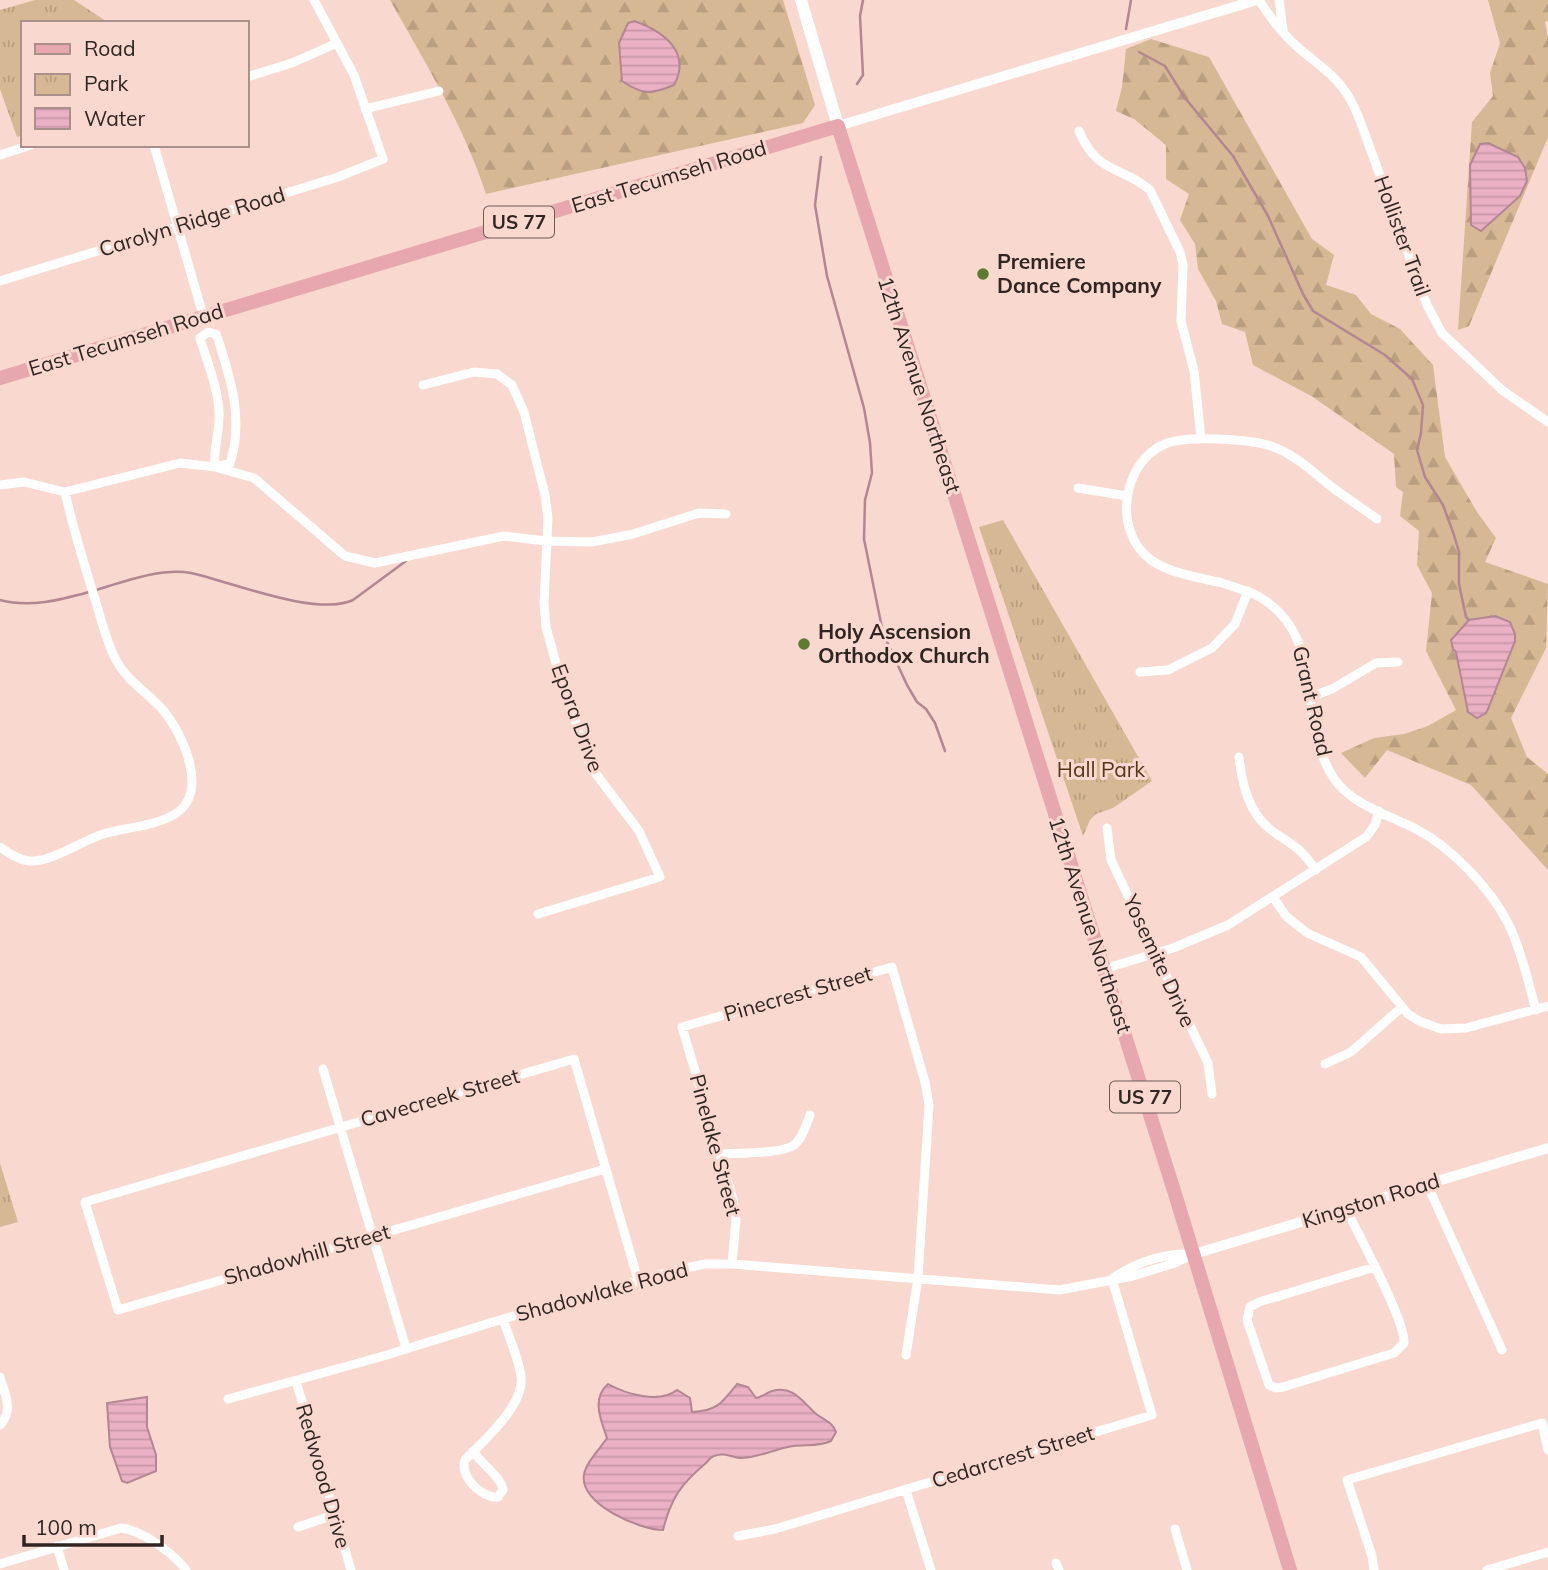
<svg xmlns="http://www.w3.org/2000/svg" width="1548" height="1570" font-family="Mulish,sans-serif">
  <style>
    .forest { fill: url(#forest-firs); fill-rule: evenodd }
    .park { fill: url(#park-tufts) }
    .water { fill: url(#water-rules); stroke: #b28693; stroke-width: 2 }
    .lines { fill: none; stroke-linecap: round; stroke-linejoin: round }
    .stream { stroke: #b28693; stroke-width: 2.5 }
    .minor { stroke: #fff; stroke-width: 9 }
    .tertiary { stroke: #fff; stroke-width: 10 }
    .secondary { stroke: #fff; stroke-width: 12 }
    .primary { stroke: #e6a8ae; stroke-width: 14 }
    .poi-dot { fill: #5d7b31; stroke: #f9d8cf; stroke-width: 2.5 }
    .labels { text-anchor: middle; stroke-width: 6; stroke-linejoin: round; paint-order: stroke }
    .shield { fill: #f9d8cf; stroke: #6d5b56; stroke-width: 2 }
    .shield-label { font-size: 19px; font-weight: bold; fill: #312522 }
    .street-label { font-size: 21px; fill: #312522; stroke: #f9d8cf }
    .poi-label { font-size: 21px; font-weight: bold; fill: #312522; stroke: #f9d8cf; text-anchor: start }
    .park-label { font-size: 21px; fill: #523816; stroke: #f9d8cf }
  </style>
  <defs>
    <pattern id="forest-firs" width="22" height="20" patternUnits="userSpaceOnUse" patternTransform="scale(1.75)"><rect width="22" height="20" fill="#d7b894"/><path d="M5 1l3.5 6h-7zM16 11l3.5 6h-7z" fill="#b99e7f"/></pattern>
    <pattern id="park-tufts" width="24" height="20" patternUnits="userSpaceOnUse" patternTransform="scale(1.75)"><rect width="24" height="20" fill="#d7b894"/><path d="M3 7l-1-3M5 7V3M7 7l1-3M15 17l-1-3M17 17v-4M19 17l1-3" fill="none" stroke="#b99e7f"/></pattern>
    <pattern id="water-rules" width="6" height="5" patternUnits="userSpaceOnUse" patternTransform="scale(1.75)"><rect width="6" height="5" fill="#eab0c4"/><path d="M0 2.5h6" fill="none" stroke="#c997a8"/></pattern>
  </defs>
  <rect width="100%" height="100%" fill="#f9d8cf"/>
  <path class="forest" d="M390 0H783L815 105 803 123 486 194C464 126 425 62 390 0Z
    M1488 0H1548V21L1545 22 1548 38V137L1469 326 1458 330 1472 122 1493 96 1490 73 1500 43Z
    M1151 39 1209 57 1312 239 1334 255 1326 285 1356 295 1371 314 1400 329 1433 365 1445 457 1477 512 1496 538 1485 562 1548 584 1546 648 1511 718 1527 757 1548 774V870L1471 785 1387 750 1365 778 1341 753 1374 738 1404 734 1428 726 1456 710 1426 651 1432 593 1417 565 1419 531 1400 516 1403 492 1396 487 1394 454 1313 397 1253 365 1245 332 1222 324 1216 301 1198 269 1195 244 1180 220 1189 194 1166 179V145L1134 119 1116 111 1122 87 1126 49ZM1465 626 1515 641 1486 713 1461 683 1456 652 1451 640Z"/>
  <path class="park" d="M35 0H74L109 23H23V135L17 137 0 89V10Z
    M1003 520 1152 781 1113 808 1096 814 1090 820 1083 836 979 527Z
    M0 1163 18 1222 0 1227Z"/>
  <path class="water" d="M634 21C663 31 692 52 674 85 650 95 643 95 622 81L619 43 628 23Z
    M1488 143 1518 157 1525 168 1527 181 1520 196 1481 231 1471 225 1470 165 1480 144Z
    M1495 616 1510 622 1515 634V641L1488 709 1486 713 1477 718 1468 712 1456 652 1453 649 1451 640 1469 620Z
    M608 1384C626 1394 659 1404 677 1390L690 1398 692 1412C717 1411 722 1403 737 1384L748 1387 756 1398C762 1397 766 1393 772 1391 793 1385 802 1401 815 1413 823 1420 832 1421 836 1432L831 1441C817 1448 803 1443 788 1447 772 1450 758 1458 740 1458 731 1457 724 1452 714 1456 709 1458 710 1459 706 1463 681 1484 671 1498 663 1530 640 1530 579 1504 584 1475 586 1462 600 1449 607 1438 601 1420 591 1399 608 1384Z
    M147 1397V1427L156 1455V1471L127 1483 122 1481 110 1447 107 1403Z"/>
  <g class="lines">
    <path class="stream" d="M1126 29 1131 0
      M1139 52 1165 66 1185 98 1233 156 1268 216 1303 294 1313 311 1385 355 1412 379 1423 405 1421 433 1417 450 1425 477 1443 505 1454 535 1459 552V584L1466 617 1469 620
      M857 84 863 75 860 16 863 0
      M821 157 815 205 827 276 864 408 870 443 872 473 865 500 864 539 883 633 907 685 917 702 926 709 935 723 945 751
      M96 590C122 582 163 567 191 573 232 582 316 617 353 600L406 561
      M0 600C30 608 60 600 89 592"/>
    <path class="minor" d="M1259 0C1271 19 1284 36 1301 50 1315 62 1331 72 1342 87 1351 98 1357 112 1362 126L1427 305 1442 333 1502 390 1548 422
      M1279 0 1283 30
      M247 77 292 63 337 43
      M365 109 439 91
      M1079 131C1097 174 1120 165 1150 190L1180 252 1183 264 1181 321 1194 371 1201 438
      M154 145 205 322
      M0 155 31 145
      M0 281 338 177 383 159 354 75 314 0
      M208 332 216 334 218 339C231 380 244 420 230 463L215 467C213 449 220 431 219 412 218 387 207 362 200 338Z
      M423 385 474 372 497 374 512 385 524 412 545 495 548 518 544 603 546 627 556 663 590 766 639 831 660 877 538 914
      M0 485 24 482 65 492 180 463 215 467 254 478 345 556 375 563 504 536 545 541 592 542 633 534 699 513 726 514
      M1078 488 1127 496
      M1377 519C1362 508 1347 498 1333 488 1314 473 1295 454 1271 446 1249 439 1186 435 1165 444 1122 462 1112 532 1151 560 1171 574 1198 577 1222 583 1232 586 1242 590 1252 593 1331 631 1293 720 1335 780 1354 806 1389 815 1416 829 1451 847 1490 888 1508 923 1521 950 1528 981 1536 1010
      M1140 672 1168 670 1212 648 1235 624 1248 591
      M1310 697 1332 689 1376 663 1398 662
      M1239 757C1242 783 1248 813 1271 830 1293 846 1299 846 1316 870
      M1107 828 1111 860 1208 1063 1212 1094
      M0 847C9 853 18 860 29 861 50 863 82 841 103 834 127 827 153 827 175 814 210 793 183 734 163 710 147 692 127 681 116 660 106 641 101 619 95 599 84 564 73 528 65 492
      M1273 897 1286 916 1307 933 1361 957 1408 1014 1419 1021 1441 1029 1466 1028 1548 1006
      M1104 969 1173 948 1228 925 1366 837 1375 825 1379 811
      M1325 1064 1351 1052 1402 1007
      M323 1069 406 1348
      M721 1154C737 1153 782 1154 794 1145 803 1138 806 1125 810 1115
      M605 1169 118 1310 85 1202 574 1059 638 1280
      M1427 1184 1502 1350
      M1346 1209C1358 1233 1406 1322 1404 1343L1394 1353 1283 1387 1276 1388 1269 1385 1247 1320 1250 1307 1259 1302 1375 1267
      M732 1264 736 1219 733 1199 682 1027 892 967 925 1082 929 1105 918 1278 906 1355
      M1113 1278C1137 1262 1163 1253 1191 1254
      M0 1377C5 1394 14 1411 0 1425
      M296 1381 351 1570
      M228 1399 380 1357 503 1319 676 1270 705 1264H732L1060 1290 1133 1276 1175 1263 1194 1254
      M473 1451C481 1464 501 1476 503 1490L498 1497C482 1499 459 1476 465 1460 484 1440 525 1405 521 1376 518 1357 509 1337 503 1319
      M906 1490 931 1570
      M298 1527 334 1515
      M1175 1529 1187 1570
      M738 1536 775 1529 1152 1415 1112 1279
      M57 1546 64 1570
      M1056 1563 1059 1570
      M0 1564 121 1528C142 1530 173 1553 186 1570
      M1374 1570 1372 1556 1347 1480 1542 1423 1548 1450
      M1487 1570 1548 1552"/>
    <path class="tertiary" d="M838 126 1257 0
      M1194 1254 1548 1148"/>
    <path class="secondary" d="M801 0 838 126"/>
    <path class="primary" d="M0 378 838 126 1175 1194 1290 1570"/>
  </g>
  <g class="poi-dot">
    <circle cx="983" cy="274" r="7"/>
    <circle cx="804" cy="644" r="7"/>
  </g>
  <g class="labels">
    <g class="shield">
      <rect x="484" y="206.5" width="70" height="31" rx="5"/>
      <rect x="1110" y="1081.5" width="70" height="31" rx="5"/>
    </g>
    <g class="shield-label">
      <text x="519" y="229">US 77</text>
      <text x="1145" y="1104">US 77</text>
    </g>
    <g class="street-label">
      <text transform="translate(669 177) rotate(-17)" y="7">East Tecumseh Road</text>
      <text transform="translate(192 222) rotate(-17)" y="7">Carolyn Ridge Road</text>
      <text transform="translate(1402 236) rotate(70)" y="7">Hollister Trail</text>
      <text transform="translate(126 340) rotate(-17)" y="7">East Tecumseh Road</text>
      <text transform="translate(919 385) rotate(72)" y="7">12th Avenue Northeast</text>
      <text transform="translate(1312 701) rotate(77)" y="7">Grant Road</text>
      <text transform="translate(577 718) rotate(70)" y="7">Epora Drive</text>
      <text transform="translate(1090 925) rotate(72)" y="7">12th Avenue Northeast</text>
      <text transform="translate(1159 961) rotate(65)" y="7">Yosemite Drive</text>
      <text transform="translate(798 994) rotate(-16)" y="7">Pinecrest Street</text>
      <text transform="translate(440 1098) rotate(-16)" y="7">Cavecreek Street</text>
      <text transform="translate(715 1145) rotate(75)" y="7">Pinelake Street</text>
      <text transform="translate(1371 1201) rotate(-17)" y="7">Kingston Road</text>
      <text transform="translate(307 1255) rotate(-16)" y="7">Shadowhill Street</text>
      <text transform="translate(602 1292) rotate(-15)" y="7">Shadowlake Road</text>
      <text transform="translate(1013 1457) rotate(-17)" y="7">Cedarcrest Street</text>
      <text transform="translate(323 1476) rotate(74)" y="7">Redwood Drive</text>
    </g>
    <g class="poi-label">
      <text x="997" y="269">Premiere<tspan x="997" dy="24">Dance Company</tspan></text>
      <text x="818" y="639">Holy Ascension<tspan x="818" dy="24">Orthodox Church</tspan></text>
    </g>
    <g class="park-label">
      <text x="1101" y="777">Hall Park</text>
    </g>
  </g>
  <rect x="21" y="21" width="228" height="126" fill="#f9d8cf" stroke="#a9908a" stroke-width="2"/>
  <rect x="35" y="44" width="35" height="10" fill="#e6a8ae" stroke="#a9908a" stroke-width="2"/>
  <text x="84" y="56" font-size="21" fill="#312522">Road</text>
  <rect x="35" y="74" width="35" height="21" fill="url(#park-tufts)" stroke="#a9908a" stroke-width="2"/>
  <text x="84" y="91" font-size="21" fill="#312522">Park</text>
  <rect x="35" y="108" width="35" height="21" fill="url(#water-rules)" stroke="#a9908a" stroke-width="2"/>
  <text x="84" y="126" font-size="21" fill="#312522">Water</text>
  <path d="M24 1535v10h138v-10" fill="none" stroke="#312522" stroke-width="3.5"/>
  <text x="35" y="1535" font-size="21" fill="#312522" stroke="#f9d8cf" stroke-width="5" paint-order="stroke">100 m</text>
</svg>
